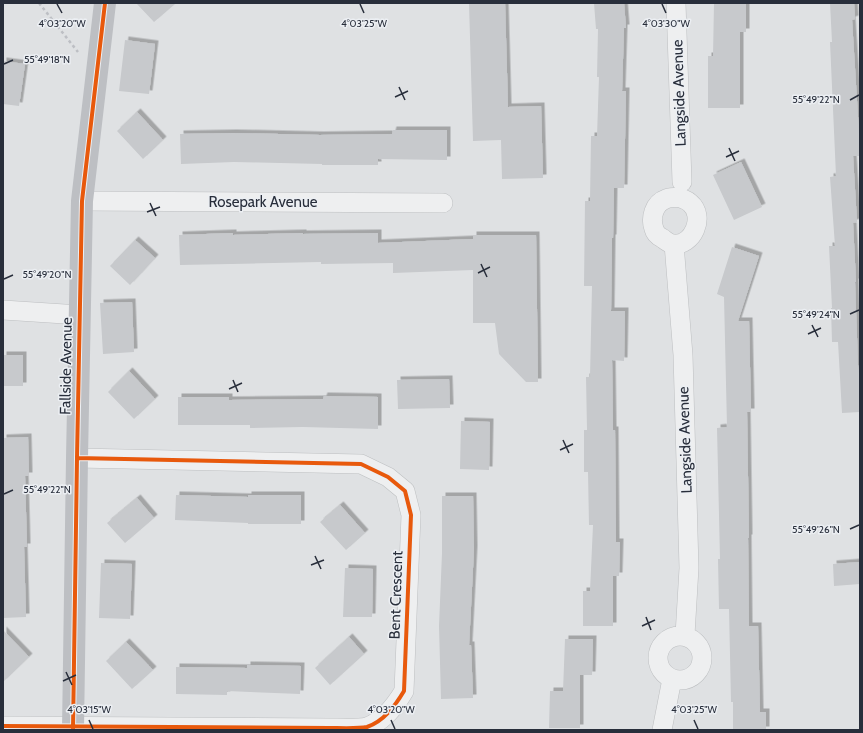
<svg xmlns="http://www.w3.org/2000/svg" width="863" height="733" font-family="Cabin,sans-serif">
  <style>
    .building { fill: #c7c9cc; filter: url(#shadow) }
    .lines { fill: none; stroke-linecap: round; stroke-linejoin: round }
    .street-casing { stroke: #bdbfc1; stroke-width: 20 }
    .path { stroke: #bdbfc4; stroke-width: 2.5; stroke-dasharray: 3 3; stroke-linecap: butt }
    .street { stroke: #eeeff0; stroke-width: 19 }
    .secondary { stroke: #bdbfc3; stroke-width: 22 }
    .cycleway-casing { stroke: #eceff3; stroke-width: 6 }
    .cycleway { stroke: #e8590c; stroke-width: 4 }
    .ticks { fill: none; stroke: #282e3b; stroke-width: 1.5 }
    .labels { text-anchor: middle; stroke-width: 3; stroke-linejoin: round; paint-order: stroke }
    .street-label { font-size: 15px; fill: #282e3b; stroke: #eceff3 }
    .ticks-label { font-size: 10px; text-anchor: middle; fill: #282e3b; stroke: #eceff3; stroke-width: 3; stroke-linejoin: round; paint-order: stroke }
  </style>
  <defs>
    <filter id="shadow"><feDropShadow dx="3.5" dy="-3.5" stdDeviation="0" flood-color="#0004"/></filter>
  </defs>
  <rect width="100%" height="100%" fill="#dfe1e3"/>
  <path class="building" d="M136 3H176L154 22Z
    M469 3H505L508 107 541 106 543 178 502 179 501 140 473 141Z
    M594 3H624L626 28H624L622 91H626L624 188H614L613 238H612L611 311H625L624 361 612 360 613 430H615L616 542H620L619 576H613V626H583V591H590L593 525H589L588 472H584V430H587L586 377H590L592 286H584L585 201H590L591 136H597L599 77H597L598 29H596Z
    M714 3H746V32H740V108H708V56H713Z
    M830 3H854L855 19 852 20 860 149V156H853L857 222 853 223 856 282H855L858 365 860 383V412L842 413 838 342H832L831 308H832L829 246H835L830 177 836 176 830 42H832Z
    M125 40 155 44 149 94 119 91Z
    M3 61 25 64 19 106 3 104Z
    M137 112 163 140 143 159 117 131Z
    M393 130H447V160L378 159V165H322V164L234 162 181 164 180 134 233 133 320 135 392 134Z
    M741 162 762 207 734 220 713 175Z
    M233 233V235L303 233V234L378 233V243L473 239V235H536L538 382H526L499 354 495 323H473V270L393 273V263L321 264V262L180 265 179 235Z
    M135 240 155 258 130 285 110 266Z
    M732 247 759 256 738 321H749L751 412H747L749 538H748L749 626H758L760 712H766V730H733V702H731L729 609H719L718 559H720L717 428 727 427 724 297 717 294Z
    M132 302 134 352 103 354 100 303Z
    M3 355H23V386H3Z
    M129 371 155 399 134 419 108 392Z
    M449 379 450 408 398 409 397 380Z
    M324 396 378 397V429L303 427 250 428V425H178V397H229V400L323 399Z
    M461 421 490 422 489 470 460 469Z
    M28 437 29 476H25L27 547H24L26 617 3 618V438Z
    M176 495 248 497V495H301V524H248V523L175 520Z
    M442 496H473L474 549 469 645H471L473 698 441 699 439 626 442 553Z
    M137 498 154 518 125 543 107 523Z
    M340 505 365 533 346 550 320 522Z
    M860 562V584L834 586 833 564Z
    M101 563 132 564 130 619 99 618Z
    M345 568 373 569 372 617H343Z
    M3 630 29 657 3 682Z
    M349 637 364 654 330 685 315 668Z
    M565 639H593L592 675H580V728H549L550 691H563Z
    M126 642 153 670 132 689 106 661Z
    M247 665 301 666 300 694 227 691V695L176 694V667L247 668Z"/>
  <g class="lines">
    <defs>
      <path id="street" d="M676 3 682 182
        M679 197C682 199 687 200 690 203 706 216 693 247 672 244 668 243 665 240 662 238 658 236 655 233 654 229 650 218 654 203 666 199 670 197 675 198 679 197Z
        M82 201 443 203
        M674 244 683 355 689 568 685 635
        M3 310 80 315
        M658 658a22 22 0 1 1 44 0a22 22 0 1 1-44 0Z
        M3 726 329 728C339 728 358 729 367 727 384 721 395 706 404 691L411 515 405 491 388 477 361 464 77 458
        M662 730 672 679"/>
    </defs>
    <use href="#street" class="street-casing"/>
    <path class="path" d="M39 3 78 52"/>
    <use href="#street" class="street"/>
    <path class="secondary" d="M73 730 77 458 82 201 105 3"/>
    <defs>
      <path id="cycleway" d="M3 726 329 728C339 728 358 729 367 727 384 721 395 706 404 691L411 515 405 491 388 477 361 464 77 458
        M73 730 77 458 82 201 105 3"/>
    </defs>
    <use href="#cycleway" class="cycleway-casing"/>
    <use href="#cycleway" class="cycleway"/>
  </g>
  <path class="ticks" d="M57 4 62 13M360 4 364 13M662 4 666 13M4 64 13 60M399 87 405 100M395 97 408 91M850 100 859 95M729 148 735 161M726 157 739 151M150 203 156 216M147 212 160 207M481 264 487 277M478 273 490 267M4 279 13 275M850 314 859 310M812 325 818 337M808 334 821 328M233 380 238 392M229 389 242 383M563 440 569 453M560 450 573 444M4 494 13 490M850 529 859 525M315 556 321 569M311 565 324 560M646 617 651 630M642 626 655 620M66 672 72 685M63 681 76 675M89 720 93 729M391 720 395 729M694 720 698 729"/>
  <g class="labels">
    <g class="street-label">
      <text transform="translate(679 93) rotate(-92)" y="5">Langside Avenue</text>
      <text x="263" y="207">Rosepark Avenue</text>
      <text transform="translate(66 366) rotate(-89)" y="5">Fallside Avenue</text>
      <text transform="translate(685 440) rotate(-92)" y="5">Langside Avenue</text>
      <text transform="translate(396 595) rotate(-88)" y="5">Bent Crescent</text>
    </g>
  </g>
  <g class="ticks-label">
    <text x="62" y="27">4°03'20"W</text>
    <text x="364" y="27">4°03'25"W</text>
    <text x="666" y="27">4°03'30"W</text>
    <text x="47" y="63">55°49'18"N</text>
    <text x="816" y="103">55°49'22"N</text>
    <text x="47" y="278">55°49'20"N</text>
    <text x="816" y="318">55°49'24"N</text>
    <text x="47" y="493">55°49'22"N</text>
    <text x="816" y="533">55°49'26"N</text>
    <text x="89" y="713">4°03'15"W</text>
    <text x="391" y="713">4°03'20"W</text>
    <text x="694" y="713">4°03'25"W</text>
  </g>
  <rect width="863" height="733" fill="none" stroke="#282e3b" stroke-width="8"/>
</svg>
